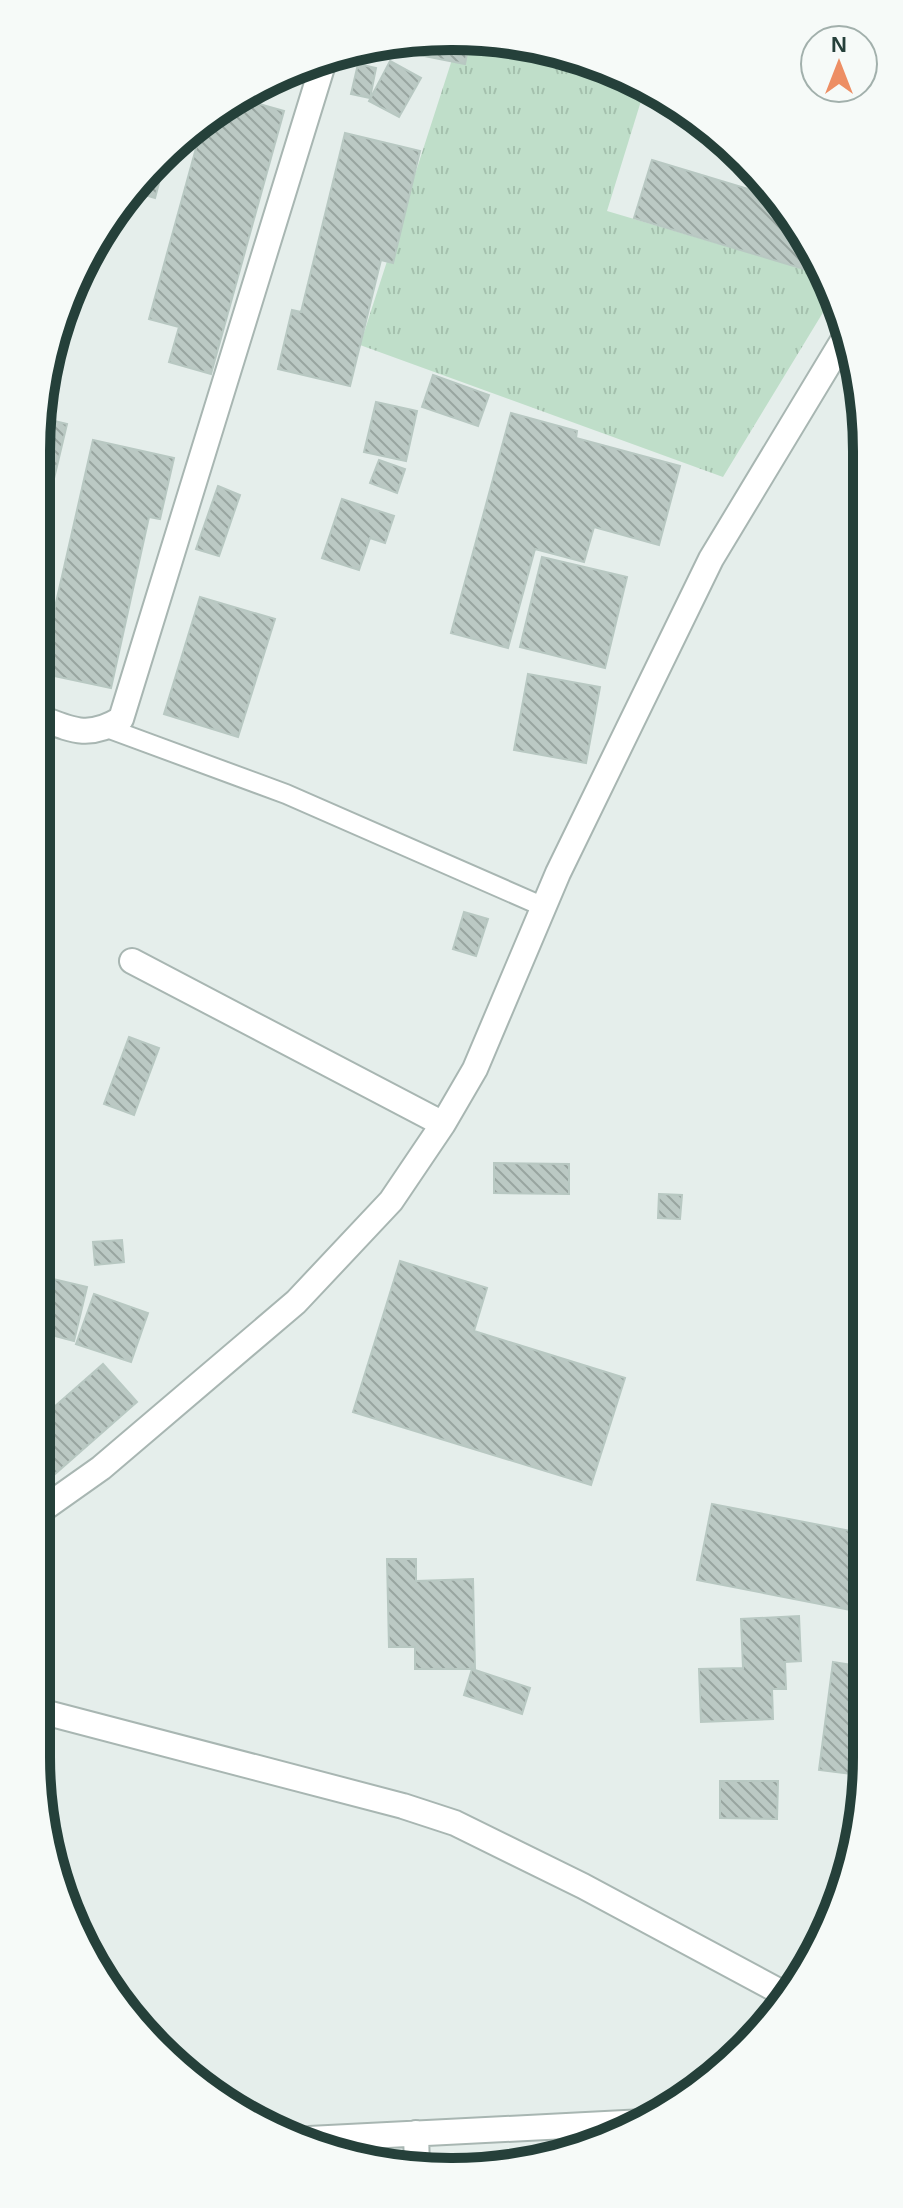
<svg xmlns="http://www.w3.org/2000/svg" width="903" height="2208" font-family="Helvetica,sans-serif">
  <style>
    .grass { fill: url(#grass-tufts) }
    .building { fill: url(#building-back-hatch); stroke: #b8c8c2; stroke-width: 2 }
    .lines { fill: none; stroke-linecap: round; stroke-linejoin: round }
    .lane-casing { stroke: #a8b6b2; stroke-width: 22 }
    .street-casing { stroke: #a8b6b2; stroke-width: 28 }
    .lane { stroke: #fff; stroke-width: 18 }
    .street { stroke: #fff; stroke-width: 24 }
    .rim { fill: none; stroke: #25403a; stroke-width: 10 }
  </style>
  <defs>
    <pattern id="grass-tufts" width="24" height="20" patternUnits="userSpaceOnUse" patternTransform="scale(2)"><rect width="24" height="20" fill="#bfdec9"/><path d="M3 7l-1-3M5 7V3M7 7l1-3M15 17l-1-3M17 17v-4M19 17l1-3" fill="none" stroke="#a4c0ad"/></pattern>
    <pattern id="building-back-hatch" width="6" height="6" patternUnits="userSpaceOnUse" patternTransform="scale(2)"><rect width="6" height="6" fill="#bbc9c4"/><path d="M-1 5l2 2M0 0l6 6M5-1l2 2" fill="none" stroke="#98a5a0"/></pattern>
  </defs>
  <rect width="100%" height="100%" fill="#e5eeeb"/>
  <path class="grass" d="M458 41 585 58 645 88 607 211 827 276 833 296 723 477 360 345Z"/>
  <path class="building" d="M424 37 469 43 465 64 384 48Z
    M390 61 421 78 399 117 369 101Z
    M358 64 376 68 370 98 351 94Z
    M242 99 284 111 211 374 169 362 179 327 149 319 201 130Z
    M345 133 420 151 393 263 381 260 350 386 278 369 292 310 301 312Z
    M166 157 155 198 131 191 139 178Z
    M652 160 778 198 824 268 827 276 634 218Z
    M433 375 489 395 478 426 422 407Z
    M376 402 417 411 406 461 364 452Z
    M511 413 577 431 576 438 680 466 659 545 594 527 584 562 535 549 508 648 451 633Z
    M42 418 67 424 36 554V452Z
    M93 440 174 458 160 519 149 517 111 688 40 673Z
    M379 460 405 469 397 493 370 483Z
    M218 486 240 495 219 556 196 549Z
    M342 499 394 516 385 543 370 538 359 570 322 558Z
    M542 557 627 577 605 668 520 647Z
    M200 597 275 619 238 737 164 714Z
    M528 674 600 687 586 763 514 750Z
    M464 912 488 919 476 956 453 949Z
    M129 1037 159 1048 134 1115 104 1104Z
    M494 1163 569 1164V1194L494 1193Z
    M659 1194 682 1195 680 1219 658 1218Z
    M122 1240 124 1262 95 1265 93 1242Z
    M861 1260H866V1290H858Z
    M400 1261 487 1288 474 1331 625 1378 591 1485 353 1412Z
    M36 1275 87 1287 74 1341 36 1331Z
    M94 1294 148 1313 131 1362 76 1344Z
    M863 1294H866V1367H860Z
    M103 1364 137 1402 47 1481 36 1468V1423Z
    M712 1504 866 1534 867 1582 861 1612 697 1580Z
    M387 1559H416V1581L473 1579 475 1669H415V1647H389Z
    M799 1616 801 1661 785 1662 786 1689H772L773 1719 701 1722 699 1669 743 1668 741 1619Z
    M833 1662 865 1667 851 1774 819 1770Z
    M472 1669 530 1688 522 1714 464 1695Z
    M720 1781H778L777 1819 720 1818Z"/>
  <g class="lines">
    <defs>
      <path id="lane" d="M107 728 286 794 544 907"/>
      <path id="street" d="M36 716C70 729 87 740 121 719L323 64
        M132 961 443 1124
        M36 1514 101 1468 296 1302 391 1201 443 1124 475 1069 558 873 711 559 845 337
        M36 1710 403 1806 455 1823 583 1886 788 1996
        M416 2133 417 2168
        M309 2139 644 2122"/>
    </defs>
    <use href="#lane" class="lane-casing"/>
    <use href="#street" class="street-casing"/>
    <use href="#lane" class="lane"/>
    <use href="#street" class="street"/>
  </g>
  <path d="M0 0H903V2208H0ZM451 50H452A401 401 0 0 1 853 451V1757A401 401 0 0 1 452 2158H451A401 401 0 0 1 50 1757V451A401 401 0 0 1 451 50Z" fill="#f6faf8" fill-rule="evenodd"/>
  <path class="rim" d="M451 50H452A401 401 0 0 1 853 451V1757A401 401 0 0 1 452 2158H451A401 401 0 0 1 50 1757V451A401 401 0 0 1 451 50Z"/>
  <g transform="translate(839 64)"><circle r="38" fill="#f6faf8" stroke="#a2b0ac" stroke-width="2"/>
  <path d="M0-6L14 30L0 20L-14 30Z" fill="#ed8e64"/>
  <text y="-12" font-size="22" font-weight="bold" text-anchor="middle" fill="#25403a">N</text>
  </g>
</svg>
